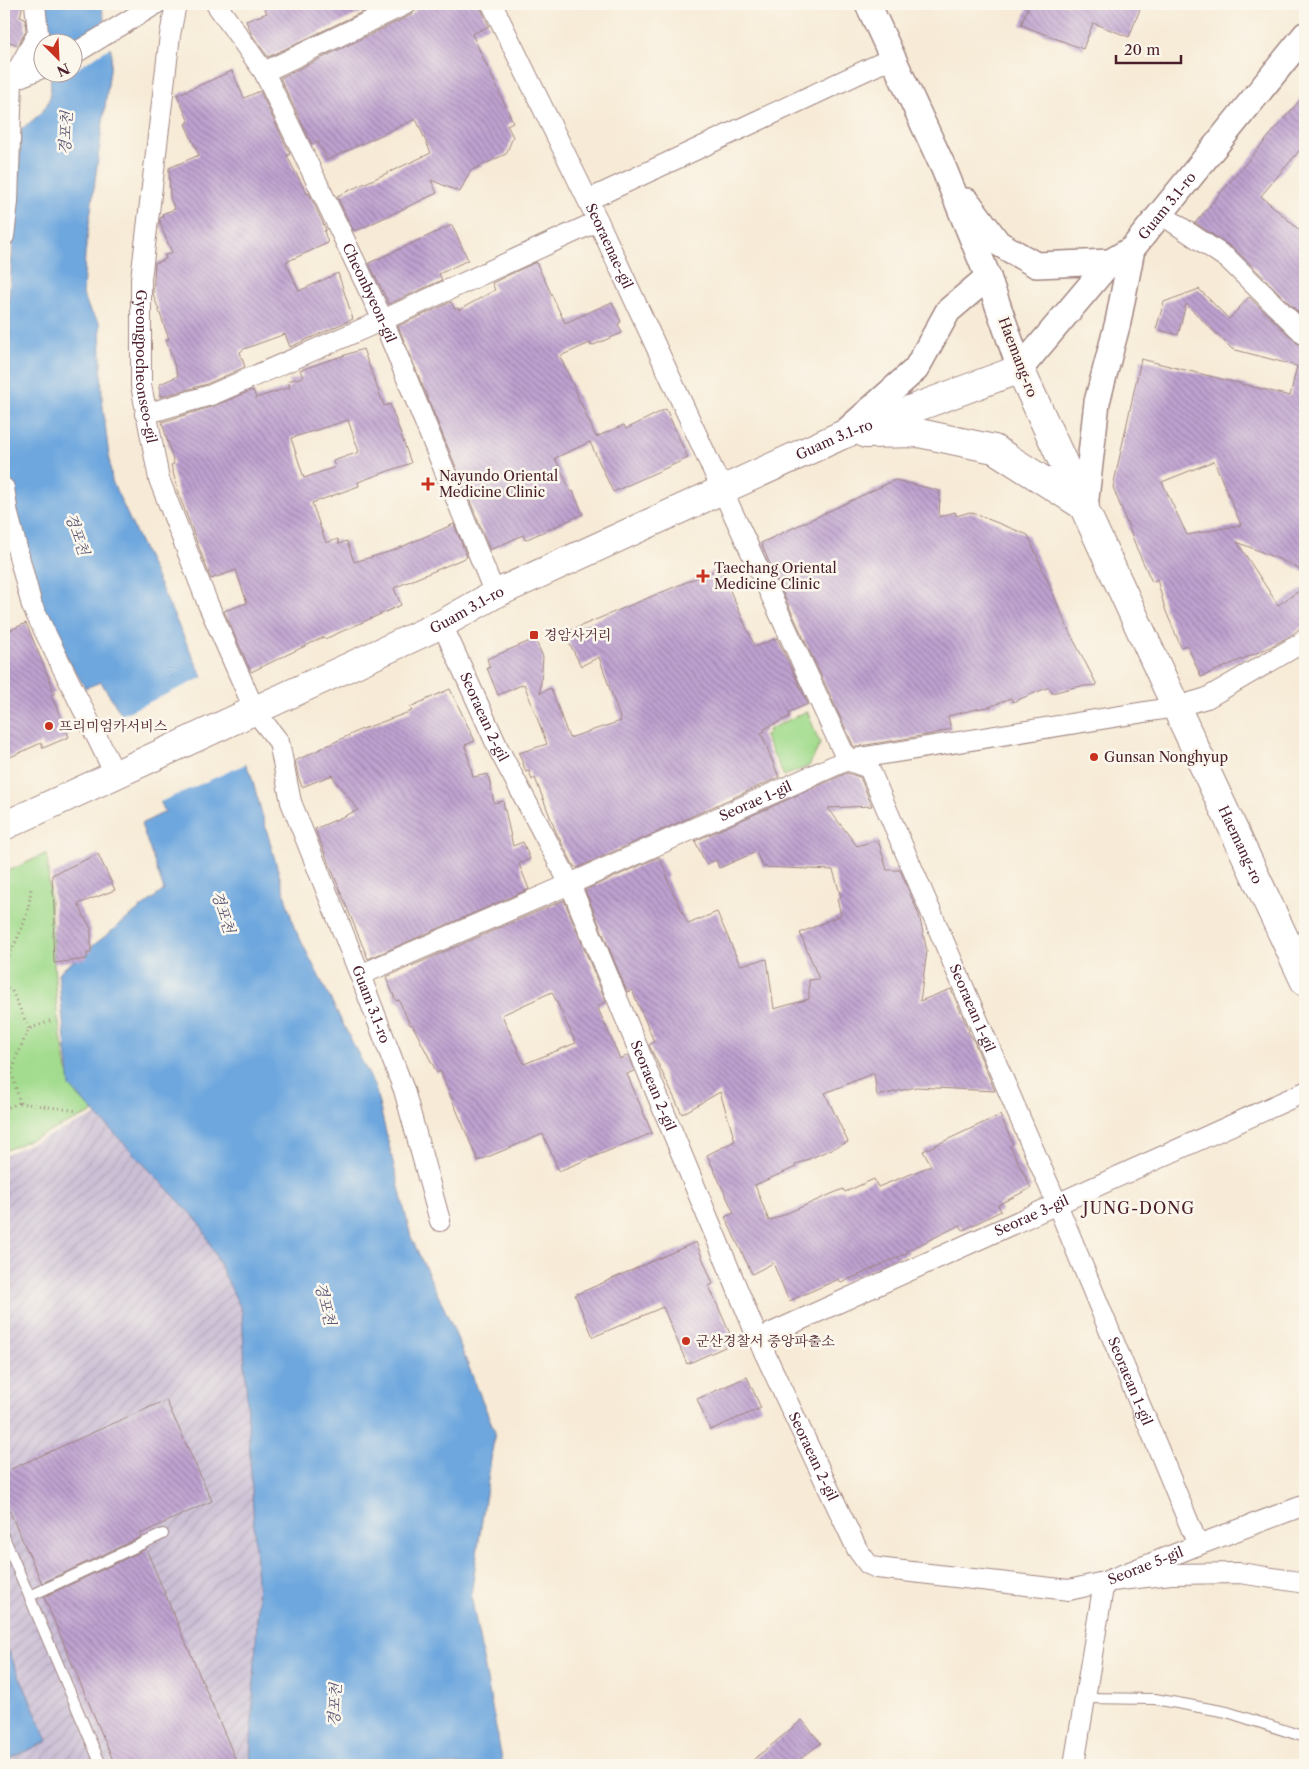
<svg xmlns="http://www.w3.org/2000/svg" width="1309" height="1769" font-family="'Libre Caslon Text','Noto Serif KR',serif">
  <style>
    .industrial { fill: url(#industrial-furrows) }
    .park { fill: #a3dc8e; stroke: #767e5c }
    .water { fill: #6ea7de; stroke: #5c6384 }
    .pier { fill: #f7ebd7 }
    .building { fill: url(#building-back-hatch); fill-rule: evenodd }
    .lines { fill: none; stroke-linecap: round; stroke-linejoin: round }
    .service-casing { stroke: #a08581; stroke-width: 12 }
    .minor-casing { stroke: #a08581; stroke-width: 22 }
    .tertiary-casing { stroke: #a08581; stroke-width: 28 }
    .primary-casing { stroke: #a08581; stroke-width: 30 }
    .path { stroke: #a08581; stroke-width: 3; stroke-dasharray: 1 4; stroke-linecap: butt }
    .service { stroke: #fff; stroke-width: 10 }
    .minor { stroke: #fff; stroke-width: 20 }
    .tertiary { stroke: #fff; stroke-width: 25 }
    .primary { stroke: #fff; stroke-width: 28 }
    .poi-dot { fill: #c8321e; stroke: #fbf7ec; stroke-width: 2 }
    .labels { text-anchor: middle; stroke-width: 5; stroke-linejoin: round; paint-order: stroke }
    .street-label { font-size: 14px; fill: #4a1f2b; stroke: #fbf7ec }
    .poi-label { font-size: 14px; fill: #4a1f2b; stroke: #fbf7ec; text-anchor: start }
    .water-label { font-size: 15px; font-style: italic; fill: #585573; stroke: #fbf7ec }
    .quarter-label { font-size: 16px; letter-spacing: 1px; fill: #4a1f2b; stroke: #fbf7ec }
  </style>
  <defs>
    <pattern id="industrial-furrows" width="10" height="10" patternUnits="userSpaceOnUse" patternTransform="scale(1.25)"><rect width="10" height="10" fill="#cbbfd5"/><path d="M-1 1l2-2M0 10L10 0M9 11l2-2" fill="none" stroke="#b0a4b7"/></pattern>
    <pattern id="building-back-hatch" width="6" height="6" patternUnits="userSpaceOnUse" patternTransform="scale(1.25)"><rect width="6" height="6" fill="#bea1d0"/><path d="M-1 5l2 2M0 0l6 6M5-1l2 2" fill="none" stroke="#9c83a9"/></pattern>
  </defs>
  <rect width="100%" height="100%" fill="#fbf7ec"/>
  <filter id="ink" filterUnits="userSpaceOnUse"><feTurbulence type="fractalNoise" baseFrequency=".02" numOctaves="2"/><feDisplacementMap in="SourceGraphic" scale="10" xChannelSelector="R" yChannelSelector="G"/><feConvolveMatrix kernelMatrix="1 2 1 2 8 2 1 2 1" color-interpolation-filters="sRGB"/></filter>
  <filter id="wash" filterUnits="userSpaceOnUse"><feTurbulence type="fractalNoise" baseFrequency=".0096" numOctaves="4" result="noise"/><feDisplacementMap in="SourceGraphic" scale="20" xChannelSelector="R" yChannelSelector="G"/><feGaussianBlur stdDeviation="1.12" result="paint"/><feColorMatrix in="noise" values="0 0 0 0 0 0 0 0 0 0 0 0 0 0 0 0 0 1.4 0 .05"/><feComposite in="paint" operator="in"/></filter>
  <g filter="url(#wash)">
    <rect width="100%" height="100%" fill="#f7ebd7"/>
    <path class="industrial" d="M97 1115 200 1223 242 1311 258 1600 250 1765H4V1155Z"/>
    <path class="park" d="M807 711 820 744 809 766 784 776 764 735 769 734 768 730Z
      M47 853 57 1012 67 1071 89 1098 101 1109 4 1151V873Z"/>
    <path class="water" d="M42 4H101L112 55 85 254 83 295 90 311 100 323 102 399 112 481 194 659 251 775 294 927 375 1087 411 1237 451 1323 495 1432 471 1595 503 1765H250L258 1600 242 1311 200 1223 70 1087 58 973 164 890 141 824 165 812 123 717 101 682 85 688 39 609 6 485 4 461V401H8L10 323 8 310 20 152 21 129C46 111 53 105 50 73L72 72V42H46Z
      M4 1641 48 1741 4 1761Z"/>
    <path class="pier" d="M107 20 112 46 75 70 73 66 72 42H71Z
      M206 676 248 763 158 803 119 716Z"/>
    <g id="blocks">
      <path class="building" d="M4 4H23L20 17 25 19 26 31 18 45 10 42 5 55 4 54Z
        M262 4H379L268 57 252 35 246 21 267 13Z
        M418 4H479L489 26 472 34 513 122 507 125 513 137 506 154 470 171 460 192 431 180 437 193 358 230H353L337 196 431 153 416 119 327 160 318 141 312 144 280 78 411 15 416 10Z
        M1029 4H1142L1129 37 1093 23 1083 49 1021 25Z
        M232 71 244 98 260 91 290 154 287 156 307 194 309 193 326 230 324 231 328 243 286 262 299 291 338 273 353 319 290 347 285 334 244 349 240 352 245 367 207 384 160 397V384L178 376 166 340 169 339 153 294 155 263 166 259 165 255 172 253 160 224V218L163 217 162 214 175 209 170 198 169 168 199 155 185 124 189 122 177 95Z
        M1305 94V144L1261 196 1305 235V319L1236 250 1195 223Z
        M452 225 468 260 439 274 442 280 389 304 369 263Z
        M536 262 565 323 612 302 621 322 618 324 622 333 591 346 590 343 560 356 596 437 624 425 626 429 666 409 688 458 613 492 590 442 555 458 571 492 573 491 583 514 525 540 523 535 490 550 398 326 451 302 455 309 458 308 459 310 495 290 492 283Z
        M1199 289 1229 319 1249 297 1297 343 1305 347V573L1286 562 1237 542 1278 605 1305 587V624L1292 635 1268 648 1201 677 1187 645 1181 647 1165 609 1157 579 1152 582 1137 549 1113 487 1141 359 1290 396 1297 366 1232 349 1186 304 1178 335 1156 329 1164 302ZM1214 461 1241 525 1187 535 1162 482Z
        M363 349 384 406 390 404 411 463 358 482 359 486 312 503 326 543 338 539 339 544 347 541 354 562 392 551 454 524 467 557 394 588 401 605 325 639 324 637 251 672 224 611 247 603 236 570 211 579 176 487H177L171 465 174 464 162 422 214 406 253 390 256 398 290 387 288 381 303 377 300 370ZM348 420 359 452 333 461 335 467 304 478 291 438Z
        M895 480 940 491 939 517 955 512 956 516 970 512 1028 535 1069 631 1097 685 1075 687 1052 693 1049 687 1013 702 1011 698 989 707 976 709 948 716 951 729 933 734 854 747 774 574 761 543Z
        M720 568 755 647 777 638 808 704 789 712V717L764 729 765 731 761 733 779 777 577 868 574 866 556 832 535 778 532 780 529 771 526 772 519 753 547 744 524 684 498 695 487 668 490 667 487 659 535 639 543 657 540 693 551 688 569 738 621 721 599 657 581 666 564 633Z
        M26 623 55 693 51 695 69 737 43 748 41 743 4 760V633Z
        M450 689 475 741 465 745 473 777 488 774 494 803 503 801 513 846 523 842 530 859 519 864 529 889 368 959 315 829 358 810 335 781 332 775 302 787 298 776 295 761 360 730 412 711 410 707Z
        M847 773 860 777 872 806 828 808 857 846 878 840 887 870H900L919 915 927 951 920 1001 951 989 969 1031 968 1032 973 1039 995 1091 916 1087 877 1096 874 1073 825 1093 848 1142 795 1165 796 1167 755 1185 769 1221 843 1189 845 1192 874 1179 878 1187 931 1166 923 1151 1000 1115 1013 1144 1010 1146 1031 1188 998 1205 1001 1211 963 1230 960 1225 907 1251V1253L841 1283 839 1279 789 1301 773 1263 752 1274 725 1217 734 1213 707 1155 735 1141 720 1092 682 1114 649 1045 654 1042 648 1027 632 990 627 992 585 890 659 857 668 876 666 877 688 924 717 912 740 965 767 959 774 1009 809 999V980L819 979 800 933 841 915 837 899 841 897 833 870 763 867 756 852 719 868 716 860 706 864 695 841Z
        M98 854 115 890 78 904 91 929V953H87V959L54 963 53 936 54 924H55L52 875Z
        M564 900 606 1002 597 1006 620 1059 628 1055 634 1071 627 1074 652 1133 559 1171 543 1134 478 1161 440 1071 437 1073 412 1024 410 1025 399 1000 396 1001 386 977ZM552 992 576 1043 524 1064 502 1015Z
        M696 1242 713 1284 709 1286 734 1343 687 1364 663 1307 593 1337 575 1295Z
        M747 1377 761 1408 710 1430 697 1399Z
        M166 1400 212 1501 140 1534 141 1537 42 1583 4 1499V1472Z
        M146 1549 238 1765H115L44 1597Z
        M802 1720 821 1743 793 1765H747Z"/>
    </g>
  </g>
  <g filter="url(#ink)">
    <use href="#blocks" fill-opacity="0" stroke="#a08581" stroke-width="1"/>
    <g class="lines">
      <defs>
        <path id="service" d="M4 1537 101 1765
          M30 1596 163 1534
          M1084 1698 1155 1699 1227 1712 1305 1737"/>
        <g id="minor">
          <path id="s1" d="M176 4 170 35 141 279V385L159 479 208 604 255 711 279 742 291 802 360 975 404 1090 440 1221"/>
          <path id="s2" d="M216 4 264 72 383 320 495 594"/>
          <path id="s3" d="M492 4 598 221 847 760 869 768 1057 1204 1198 1545"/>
          <path d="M72 55 156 4"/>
          <path d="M264 72 406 4"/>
          <path d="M7 81 12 80 38 33 35 4"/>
          <path d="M588 200 892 58"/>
          <path d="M1161 214 1228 259 1305 335"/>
          <path d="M4 236 8 202 12 80 42 68"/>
          <path d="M145 414 211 395 383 320 598 221"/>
          <path d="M4 488 8 514 32 606 115 774"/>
          <path id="s4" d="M442 624 499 750 570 884 758 1339 857 1549 868 1564 877 1568 1069 1590 1104 1582 1171 1574 1240 1573 1305 1583"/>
          <path id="s5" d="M360 975 570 884 847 760 1176 707 1207 698 1305 641"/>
          <path id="s6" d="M758 1339 1305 1092"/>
          <path id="s7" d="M1074 1765 1104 1582 1198 1545 1305 1505"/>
        </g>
        <g id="tertiary">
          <path d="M868 4 944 169 988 277 1020 369"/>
          <path d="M967 201 998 243 1036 265 1110 262"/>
          <path id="s8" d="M1020 369 1110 262 1132 249 1305 35"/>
          <path d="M844 433 916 369 948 311 988 277"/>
          <path d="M1085 507 1097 402 1118 322 1132 249"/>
        </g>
        <g id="primary">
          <path d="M866 434 919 433 994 449 1085 507"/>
          <path id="s9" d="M4 826 442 624 495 594 842 435 1020 369 1176 707 1305 982"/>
        </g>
      </defs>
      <use href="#service" class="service-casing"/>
      <use href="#minor" class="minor-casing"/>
      <use href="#tertiary" class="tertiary-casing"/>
      <use href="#primary" class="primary-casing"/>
      <path class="path" d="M4 965C18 937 29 919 31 887
        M4 985 12 991 29 1029
        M50 1021 29 1029 17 1055 12 1073 20 1103 78 1111
        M4 1069 12 1073
        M4 1109 19 1103"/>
      <use href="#service" class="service"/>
      <use href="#minor" class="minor"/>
      <use href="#tertiary" class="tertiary"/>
      <use href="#primary" class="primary"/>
    </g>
  </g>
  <g class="poi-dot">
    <path d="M425.5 476.5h5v5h5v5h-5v5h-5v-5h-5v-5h5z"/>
    <path d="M700.5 568.5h5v5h5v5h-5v5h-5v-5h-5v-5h5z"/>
    <rect x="529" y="630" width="10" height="10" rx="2.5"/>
    <circle cx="49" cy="726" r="5"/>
    <circle cx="1094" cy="757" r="5"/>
    <circle cx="686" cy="1341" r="5"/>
  </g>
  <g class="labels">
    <g class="street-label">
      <text dy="5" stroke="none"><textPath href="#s8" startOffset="221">Guam 3.1-ro</textPath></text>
      <text dy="5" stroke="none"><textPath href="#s3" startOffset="269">Seoraenae-gil</textPath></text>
      <text dy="5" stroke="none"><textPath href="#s2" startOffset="328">Cheonbyeon-gil</textPath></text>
      <text transform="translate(1018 357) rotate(69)" y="5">Haemang-ro</text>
      <text dy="5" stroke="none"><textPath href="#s1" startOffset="365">Gyeongpocheonseo-gil</textPath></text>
      <text dy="5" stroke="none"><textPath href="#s9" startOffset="916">Guam 3.1-ro</textPath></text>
      <text dy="5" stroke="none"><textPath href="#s9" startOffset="511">Guam 3.1-ro</textPath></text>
      <text dy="5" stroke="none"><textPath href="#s4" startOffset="102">Seoraean 2-gil</textPath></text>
      <text dy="5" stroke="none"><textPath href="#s5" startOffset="432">Seorae 1-gil</textPath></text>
      <text dy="5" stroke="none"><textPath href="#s9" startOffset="1639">Haemang-ro</textPath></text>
      <text dy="5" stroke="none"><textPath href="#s1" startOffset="1048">Guam 3.1-ro</textPath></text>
      <text dy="5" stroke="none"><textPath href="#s3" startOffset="1120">Seoraean 1-gil</textPath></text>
      <text dy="5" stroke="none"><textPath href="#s4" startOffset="508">Seoraean 2-gil</textPath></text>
      <text dy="5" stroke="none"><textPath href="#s6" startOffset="300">Seorae 3-gil</textPath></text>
      <text dy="5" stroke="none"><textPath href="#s3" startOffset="1525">Seoraean 1-gil</textPath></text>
      <text dy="5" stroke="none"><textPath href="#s4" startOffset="912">Seoraean 2-gil</textPath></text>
      <text dy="5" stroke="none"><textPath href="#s7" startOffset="230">Seorae 5-gil</textPath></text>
    </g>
    <g class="poi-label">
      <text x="439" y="481">Nayundo Oriental<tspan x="439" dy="16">Medicine Clinic</tspan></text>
      <text x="714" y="573">Taechang Oriental<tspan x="714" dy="16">Medicine Clinic</tspan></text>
      <text x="544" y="640">경암사거리</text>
      <text x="59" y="731">프리미엄카서비스</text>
      <text x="1104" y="762">Gunsan Nonghyup</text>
      <text x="696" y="1346">군산경찰서 중앙파출소</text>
    </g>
    <g class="water-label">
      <text transform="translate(66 133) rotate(-87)" y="5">경포천</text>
      <text transform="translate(77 534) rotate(71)" y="5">경포천</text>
      <text transform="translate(223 912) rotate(72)" y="5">경포천</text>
      <text transform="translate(325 1304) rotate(76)" y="5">경포천</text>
      <text transform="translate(335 1705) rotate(-87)" y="5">경포천</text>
    </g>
    <g class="quarter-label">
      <text x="1139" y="1214">JUNG-DONG</text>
    </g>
  </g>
  <rect width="1309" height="1769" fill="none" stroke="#fbf7ec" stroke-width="20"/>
  <g transform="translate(58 58) rotate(156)"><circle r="24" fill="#fbf7ec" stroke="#b4a19f"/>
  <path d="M0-4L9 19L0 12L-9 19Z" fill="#c8321e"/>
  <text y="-8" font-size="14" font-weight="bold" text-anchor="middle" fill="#4a1f2b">N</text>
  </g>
  <path d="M1116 55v8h65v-8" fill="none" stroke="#4a1f2b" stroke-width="2.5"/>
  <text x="1124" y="55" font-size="15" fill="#4a1f2b" stroke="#fbf7ec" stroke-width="4" paint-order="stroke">20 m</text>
</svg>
